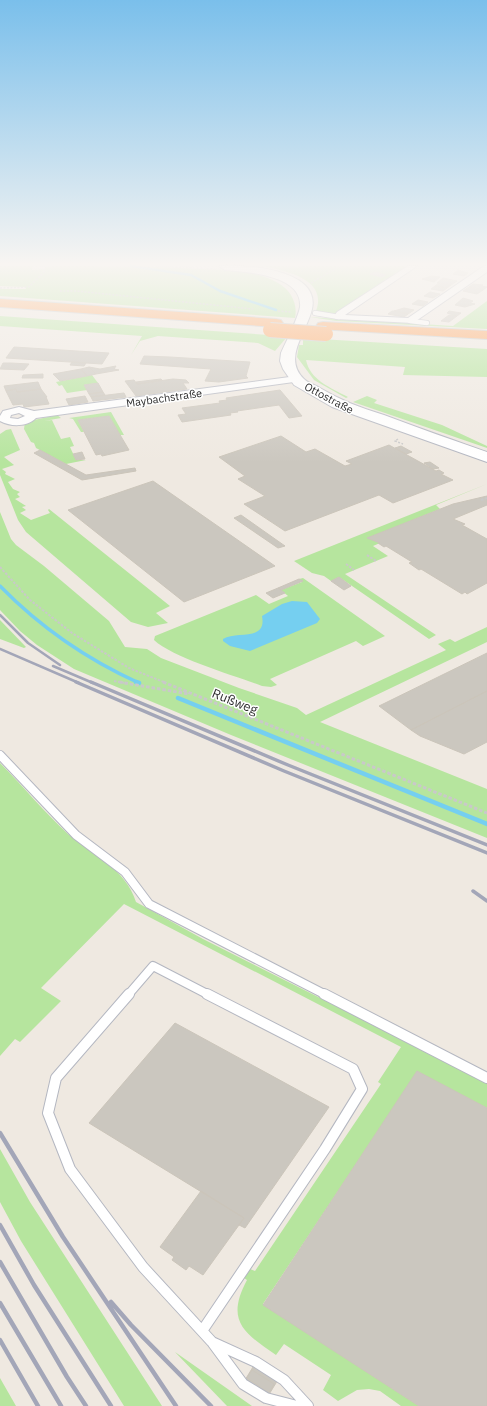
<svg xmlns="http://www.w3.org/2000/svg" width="487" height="1406" font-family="'IBM Plex Sans',sans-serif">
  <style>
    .green { fill: #b6e59e }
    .water { fill: #75cff0 }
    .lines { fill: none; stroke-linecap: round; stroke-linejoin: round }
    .stream-far2 { stroke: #75cff0; stroke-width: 2.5 }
    .stream-far1 { stroke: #75cff0; stroke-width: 3.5 }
    .stream { stroke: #75cff0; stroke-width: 4.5 }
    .building { fill: #cbc7bf; stroke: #cbc5ba }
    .lane-far2-casing { stroke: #b4b7c1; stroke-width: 6 }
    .lane-far1-casing { stroke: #b4b7c1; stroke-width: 10 }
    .lane-casing { stroke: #b4b7c1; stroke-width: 12 }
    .street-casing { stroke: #b4b7c1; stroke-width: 2 }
    .secondary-casing { stroke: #b4b7c1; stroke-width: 2 }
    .highway-casing { stroke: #c9c9c9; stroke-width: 2 }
    .path-far2 { stroke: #c9c9c9; stroke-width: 1.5; stroke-dasharray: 2 1.5; stroke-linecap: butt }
    .path-far1 { stroke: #c9c9c9; stroke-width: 2; stroke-dasharray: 2.5 1.5; stroke-linecap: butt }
    .path { stroke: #c9c9c9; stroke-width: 3; stroke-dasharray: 3.5 2; stroke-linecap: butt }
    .lane-far2 { stroke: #fff; stroke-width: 4.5 }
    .lane-far1 { stroke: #fff; stroke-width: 8 }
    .lane { stroke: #fff; stroke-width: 10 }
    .street { fill: #fff; fill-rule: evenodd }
    .secondary { fill: #fff; fill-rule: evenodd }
    .highway { fill: #ffa35c; fill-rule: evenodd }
    .rail-far2 { stroke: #a3a6b8; stroke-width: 2.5 }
    .rail-far1 { stroke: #a3a6b8; stroke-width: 3.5 }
    .rail { stroke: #a3a6b8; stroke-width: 4.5 }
    .highway-bridge-casing { stroke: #c9c9c9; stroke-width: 16; stroke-linecap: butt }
    .highway-bridge { stroke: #ffa35c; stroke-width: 14 }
    .labels { text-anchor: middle; stroke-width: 3; stroke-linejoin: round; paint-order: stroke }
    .far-street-label { font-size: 11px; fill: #2e2e2e; stroke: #fff }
    .street-label { font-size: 13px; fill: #2e2e2e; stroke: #fff }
  </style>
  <rect width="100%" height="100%" fill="#efe9e1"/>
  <path class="green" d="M0 266H32V270L45 269V267L53 266C102 266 152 266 201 269 226 270 256 270 278 283 291 290 298 304 295 318L0 296V289H26L25 287 0 286Z
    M263 266H409L391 278 384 280 386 281 333 315 316 311C328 279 286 271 263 266Z
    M487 301V329L336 321 310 317 453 326Z
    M0 316 269 335 287 337 275 351 258 343 158 336 140 341 131 355 142 336 0 326Z
    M303 338 487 349V377L403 375 405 367 306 360C310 380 331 388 348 397L346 398 314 380 297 357 299 345H303Z
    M92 375 98 383 84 385 87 390 67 393 62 385 59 386 56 382Z
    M367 396 377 400 374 403 442 425 487 446V448L353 402Z
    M111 412 124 435H120L109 416 78 420 84 432H81L73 419 69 418Z
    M57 415 61 418 44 421 52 420 61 439 70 437 74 446 70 447 76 460H86L66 464 36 448 34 443 31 442 24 429 25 422Z
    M11 429 20 450 4 457 14 465 2 469 6 472 5 474 15 479 8 482 13 489 20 492 17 494 20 497 15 499 26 506 22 507 26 510 20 513 31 520 50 513 48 510 49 509 170 606 156 613 168 623 148 627 131 622 26 532 18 520 0 475V434L6 430Z
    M487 484 436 505 440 509 368 538 380 543 373 546 388 556 345 574 436 635 429 639 339 577 331 581 324 576 312 573 294 561Z
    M0 512 11 539 16 545 44 566 109 621 125 647 147 649 161 658 239 688 297 708 306 715 446 650 438 644 450 639 455 642 487 627V642L320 722 487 789V838L231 735 74 669 37 645 20 631 0 610Z
    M303 578 385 636 363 646 356 641 270 679 277 685 271 687 262 686C236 676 173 658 154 640L155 636 256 595 269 604 288 596 281 590 302 582 299 579Z
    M0 620 26 647 24 648 0 639Z
    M0 763C23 786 44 812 68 834 93 855 126 869 136 902L203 939 487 1082V1108L417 1072 263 1304 419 1406H401L380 1391 369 1389 357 1390 338 1401 323 1390 331 1375 284 1344 276 1355C244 1333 225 1321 247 1280L244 1278 250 1269 255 1271 381 1084 378 1082 401 1047 124 904 41 988 61 1001 20 1042 15 1039 0 1056Z
    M0 1149 30 1202 162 1406H124L21 1241 0 1202Z
    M175 1352 252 1406H227Z
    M0 1378 16 1406H0Z"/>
  <path class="water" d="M292 601 307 602 320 619 317 623 250 651 230 646 223 641V639C237 630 267 642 262 616L282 604Z"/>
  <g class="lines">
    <path class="stream-far2" d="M131 266 191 275 220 291 276 310"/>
    <path class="stream-far1" d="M0 586C40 627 86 659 139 683"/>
    <path class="stream" d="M136 682 139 683
      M178 698 487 824"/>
  </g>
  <path class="building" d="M458 270 468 273 464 276 453 274Z
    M375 272 379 273 386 275 382 277 370 274Z
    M432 276 440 277 434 282 422 279Z
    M443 278 457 281 451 285 437 283Z
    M439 283 451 285 447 288 435 286Z
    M473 284 483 285 481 286 487 287 483 290 469 287Z
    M435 286 447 288 443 291 431 289Z
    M469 287 483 290 477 294 463 291Z
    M430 292 440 294 433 298 424 296Z
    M463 298 473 301 470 303 475 304 465 307 455 305Z
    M418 300 428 302 423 306 412 304Z
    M404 308 414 310 408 314 394 311Z
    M392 311H394L408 314 404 317 388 314Z
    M449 311 461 313 457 316 447 313Z
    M449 315 457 316 449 322 441 321Z
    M14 347 109 353 102 364 6 358Z
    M144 356 170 357 250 362 246 376 248 378 219 382 205 381 211 369 140 364Z
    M72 362 86 363 84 366 70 365Z
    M3 363H11L29 364 24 370 0 369Z
    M116 366 114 369 119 370 96 374 89 367 100 369Z
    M89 367 96 374 87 376 81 369Z
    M81 369 87 376 60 381 53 374Z
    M43 374V378H22L23 375Z
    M161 379 162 380 137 384 136 382Z
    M173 379 186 380 189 383H183L187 389 136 396 125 381 134 380 137 384Z
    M38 382 41 389 17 392 16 389 6 391 4 386Z
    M98 383 103 392 89 394 84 385Z
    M16 389 17 392 41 389 47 397H46L49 404 24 407 23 404 13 405 6 391Z
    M280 390 302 416 289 418 279 405 237 411 238 412 230 413 231 415 182 422 178 415 186 414 182 408 220 403 219 401 227 400 226 398Z
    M103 392 105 395 91 397 89 394Z
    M124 393 126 397 93 401 91 397Z
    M85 396 88 402 69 405 66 399Z
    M109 416 129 450 102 456 101 454 96 455 78 420Z
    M281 436 306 452 315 449 345 466 352 464 346 461 389 445 436 471 439 470 444 473 441 474 453 480 393 503 379 495 285 531 244 504 265 496 238 479 245 476 219 457Z
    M401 446 412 452 406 454 395 448Z
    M40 450 86 475 135 468 136 471 82 480 34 453Z
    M82 452 85 459 76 460 73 454Z
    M430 462 439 468 433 469 424 463Z
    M153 481 275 566 184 602 68 510Z
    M487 496V505L453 519 465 524 462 525 487 539V583L467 594 465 592 462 594 421 569 419 570 409 563 412 562 386 546 384 547 378 543H380L367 538 453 504Z
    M241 515 285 546 278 548 234 518Z
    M339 577 351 586 344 590 331 581Z
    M299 579 303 581 281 590 278 588Z
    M278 588 285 593 273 598 266 593Z
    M487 653V691L411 730 379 706Z
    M487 691V742L464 754 420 736 411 730Z
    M175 1023 329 1107 245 1228 239 1225 244 1218 89 1123Z
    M417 1071 487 1108V1406H419L263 1305Z
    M201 1191 244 1218 203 1275 189 1266 186 1270 172 1260 174 1257 160 1247Z
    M256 1362 279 1378 265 1401 242 1385Z
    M252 1370 274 1384 269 1393 247 1378Z"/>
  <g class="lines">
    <defs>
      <path id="lane-far2" d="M315 313 339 317
        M410 321 427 323"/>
      <path id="lane-far1" d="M0 755 76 835 125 872 149 904 326 995
        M128 995 153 966 209 995"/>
      <path id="lane" d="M129 994 56 1078 48 1113 70 1169 143 1267 212 1342 243 1384 266 1398 297 1406
        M324 994 487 1078
        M202 1331 325 1149 362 1089 353 1069 207 994
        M212 1342 256 1362 284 1380 308 1406"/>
      <path id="street" d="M408 266H417L345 315 408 318 484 266H487V272L413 323 336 319 334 317 337 312Z
        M297 376 302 379 301 381 36 418C27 427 11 427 0 421V416L3 411 19 407 34 411ZM19 413 25 416 18 419 10 418 11 415Z"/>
      <path id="secondary" d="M219 266C244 264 321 269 312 309 307 332 282 358 304 379 308 383 315 385 320 388 340 400 361 408 384 415 418 428 453 440 487 452V462L332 407 294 385 283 369 280 361 281 353C286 342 298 318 300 307 303 275 247 272 225 270Z"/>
      <path id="highway" d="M0 299 276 319 281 320 283 323 281 326 276 327 0 307Z
        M323 322 487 331V339L318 329 316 326 318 323Z"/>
    </defs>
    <use href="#lane-far2" class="lane-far2-casing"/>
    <use href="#lane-far1" class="lane-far1-casing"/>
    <use href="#lane" class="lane-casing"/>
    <use href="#street" class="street-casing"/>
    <use href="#secondary" class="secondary-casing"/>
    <use href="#highway" class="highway-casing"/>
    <path class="path-far2" d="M158 266 215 269
      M287 267 306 266
      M311 283 340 266
      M0 288 29 287 45 271 42 266
      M60 291H76L253 309
      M278 311 292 312
      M398 439 395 441 403 444"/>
    <path class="path-far1" d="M481 500 487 498
      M367 555 376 561
      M346 564 354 570
      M0 567 30 600 72 633 129 668 166 683
      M114 681 125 683"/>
    <path class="path" d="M119 682 189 694
      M163 682 487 813"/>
    <use href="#lane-far2" class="lane-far2"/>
    <use href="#lane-far1" class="lane-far1"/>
    <use href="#lane" class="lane"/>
    <use href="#street" class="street"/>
    <use href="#secondary" class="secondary"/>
    <use href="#highway" class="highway"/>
    <path class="rail-far2" d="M0 615 28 643 60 665
      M0 649 79 683
      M53 666 93 683"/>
    <path class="rail-far1" d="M76 682 284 771 487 853
      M91 682 288 765 487 845
      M473 891 487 901"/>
    <path class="rail" d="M0 1133 63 1237 176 1406
      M0 1225 34 1285 111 1406
      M0 1262 67 1377 86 1406
      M111 1302 131 1325 211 1406
      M0 1303 61 1406
      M0 1340 38 1406"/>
    <defs>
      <path id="highway-bridge" d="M270 330 326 334"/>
    </defs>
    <use href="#highway-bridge" class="highway-bridge-casing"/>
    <use href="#highway-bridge" class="highway-bridge"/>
  </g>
  <linearGradient id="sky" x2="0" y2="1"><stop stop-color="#7abfeb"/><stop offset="0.57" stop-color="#f8f5f2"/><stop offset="1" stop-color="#f8f5f2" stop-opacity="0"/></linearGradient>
  <rect width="487" height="463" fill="url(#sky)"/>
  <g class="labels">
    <g class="far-street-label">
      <text transform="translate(164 398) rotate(-8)" y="4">Maybachstraße</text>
      <text transform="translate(329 398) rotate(28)" y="4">Ottostraße</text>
    </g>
    <g class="street-label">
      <text transform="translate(235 701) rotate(22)" y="5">Rußweg</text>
    </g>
  </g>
</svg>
